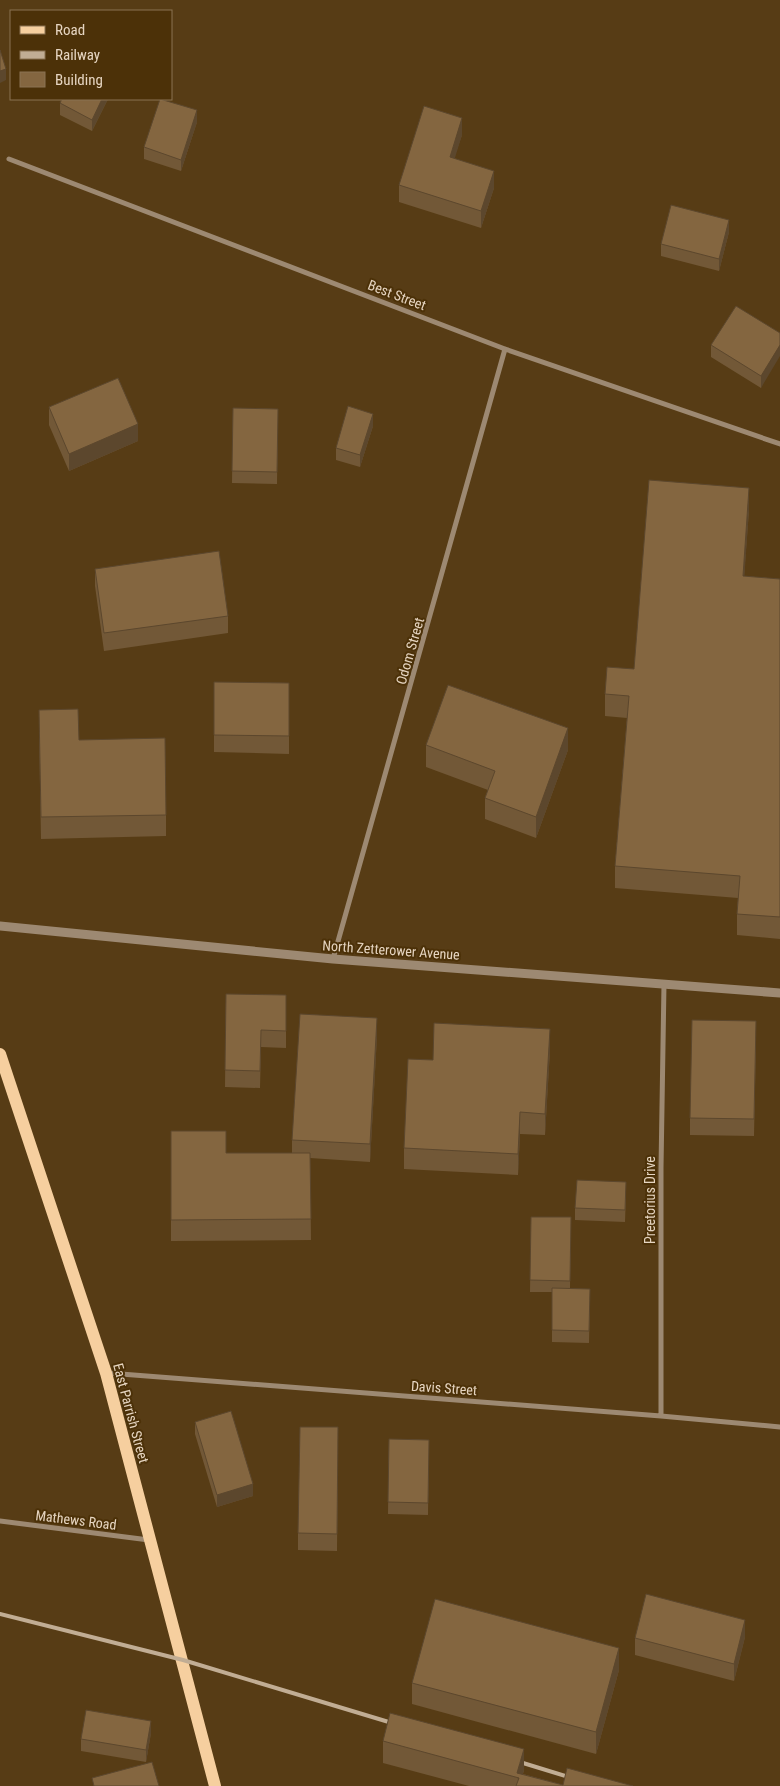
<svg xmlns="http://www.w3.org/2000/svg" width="780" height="1786" font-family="'Roboto Condensed',sans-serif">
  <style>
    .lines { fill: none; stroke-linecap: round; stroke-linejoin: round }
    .minor { stroke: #9d8972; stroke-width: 5 }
    .tertiary { stroke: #9d8972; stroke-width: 9 }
    .primary { stroke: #f6cf9f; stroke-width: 12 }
    .rail { stroke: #c1ad94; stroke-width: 4 }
    .wall { fill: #725837 }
    .shaded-wall { fill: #5c472d }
    .building { fill: #846640; stroke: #5c472d }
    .labels { text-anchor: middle; stroke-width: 4; stroke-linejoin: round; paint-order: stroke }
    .street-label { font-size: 14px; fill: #e6d5c1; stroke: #4c3108 }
  </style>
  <rect width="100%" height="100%" fill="#573c15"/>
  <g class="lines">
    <path class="minor" d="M9 159 505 349 780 444
      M333 959 505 349
      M108 1373 661 1416 780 1427
      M661 1416V1168L664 984
      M0 1521 149 1540"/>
    <path class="tertiary" d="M0 926 333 959 780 993"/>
    <path class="primary" d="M0 1054 106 1373 215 1786"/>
    <path class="rail" d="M0 1614 183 1660 402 1726
      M510 1759 598 1786"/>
  </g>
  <path class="wall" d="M62 99H108L92 131 60 115V103Z
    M197 122 181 171 144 159V147Z
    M462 135 454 158 494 188 481 228 399 202V185Z
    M729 232 719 271 661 256V244Z
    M780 333 761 388 711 357V345Z
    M49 407 138 441 69 471 49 425Z
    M233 408 278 409 277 484 232 483Z
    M373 426 360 467 336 460V448Z
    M749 510 744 576 780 579V939L737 935V914L738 898 615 888V866L627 718 605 716V694L634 669Z
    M95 569 228 616V633L104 651 95 586Z
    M214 682 289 683V754L214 752Z
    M39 732 166 815V836L41 839Z
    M426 745 568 750 536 838 485 819V798L488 790 426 767Z
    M226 994 286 995V1048L261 1047 260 1088 225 1087Z
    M377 1036 370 1162 310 1158 311 1240 171 1241V1131L226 1153H292V1140Z
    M756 1038 754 1136 690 1135V1118Z
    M550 1050 545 1135 520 1134 518 1175 404 1169V1148L433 1060Z
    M626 1194 625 1222 575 1220V1208Z
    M531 1217H571L570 1288 590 1300 589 1343 552 1342V1292H530Z
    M195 1422 253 1496 217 1507 195 1434Z
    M389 1439 429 1440 428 1515 388 1514Z
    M338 1445 337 1551 298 1550V1533Z
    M745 1637 734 1681 635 1655V1638Z
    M619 1670 596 1754 412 1704V1683Z
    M151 1733 146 1762 81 1751V1739Z
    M383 1741 524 1770 523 1774 563 1785 633 1786H469L383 1763Z"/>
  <path class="shaded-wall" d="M6 69V80L0 83V71Z
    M102 99H108L92 131V120Z
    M197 110V122L181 171V160Z
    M462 118V135L450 174V157Z
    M494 171V188L481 228V211Z
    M729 220V232L719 271V259Z
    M780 345V356L761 388V376Z
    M373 414V426L360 467V455Z
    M138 424V441L69 471V454Z
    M749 488V510L743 597V576Z
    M568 728V750L536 838V817Z
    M377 1018V1036L370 1162V1144Z
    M550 1029V1050L545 1135V1114Z
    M520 1112V1134L518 1175V1154Z
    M253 1484V1496L217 1507V1495Z
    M745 1620V1637L734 1681V1664Z
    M619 1648V1670L596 1754V1732Z
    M151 1721V1733L146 1762V1750Z
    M524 1749V1770L519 1786 517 1773Z"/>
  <path class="building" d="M0 50 6 69 0 71Z
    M62 99H102L92 120 60 103Z
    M160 99 197 110 181 160 144 147Z
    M424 106 462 118 450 157 494 171 481 211 399 185Z
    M671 205 729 220 719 259 661 244Z
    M736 306 780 333V345L761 376 711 345Z
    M118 378 138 424 69 454 49 407Z
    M348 406 373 414 360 455 336 448Z
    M233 408 278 409 277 472 232 471Z
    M649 480 749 488 743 576 780 579V917L737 914 740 876 615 866 629 696 605 694 607 667 634 669Z
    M219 551 228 616 104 633 95 569Z
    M214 682 289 683V736L214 735Z
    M448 685 568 728 536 817 485 798 495 771 426 745Z
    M78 709 79 740 165 738 166 815 41 817 39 710Z
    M226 994 286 995V1031L261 1030 260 1071 225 1070Z
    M300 1014 377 1018 370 1144 292 1140Z
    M692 1020 756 1021 754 1119 690 1118Z
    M434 1023 550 1029 545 1114 520 1112 518 1154 404 1148 408 1059 433 1060Z
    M171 1131H226V1153H310L311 1219 171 1220Z
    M577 1180 626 1182 625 1210 575 1208Z
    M531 1217H571L570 1281 530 1280Z
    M552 1288 590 1289 589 1331 552 1330Z
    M231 1411 253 1484 217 1495 195 1422Z
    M300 1427H338L337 1534 298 1533Z
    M389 1439 429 1440 428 1503 388 1502Z
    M646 1594 745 1620 734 1664 635 1638Z
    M435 1599 619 1648 596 1732 412 1683Z
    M86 1710 151 1721 146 1750 81 1739Z
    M390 1713 524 1749 517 1773 563 1785 567 1768 633 1786H516L519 1778 383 1741Z
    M152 1762 159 1786H94L92 1778Z"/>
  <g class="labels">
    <g class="street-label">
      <text transform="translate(397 295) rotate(21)" y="5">Best Street</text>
      <text transform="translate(410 651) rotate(-74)" y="5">Odom Street</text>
      <text transform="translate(391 950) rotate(4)" y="5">North Zetterower Avenue</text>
      <text transform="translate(650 1200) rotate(-90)" y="5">Preetorius Drive</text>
      <text transform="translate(444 1388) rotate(4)" y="5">Davis Street</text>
      <text transform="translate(131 1413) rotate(75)" y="5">East Parrish Street</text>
      <text transform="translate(76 1520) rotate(7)" y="5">Mathews Road</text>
    </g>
  </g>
  <rect x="10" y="10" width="162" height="90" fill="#4c3108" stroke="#8a7352"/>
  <rect x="20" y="26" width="25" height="8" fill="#f6cf9f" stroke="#8a7352"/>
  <text x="55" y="35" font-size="15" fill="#e6d5c1">Road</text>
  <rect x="20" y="51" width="25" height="8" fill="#c1ad94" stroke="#8a7352"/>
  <text x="55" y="60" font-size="15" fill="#e6d5c1">Railway</text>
  <rect x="20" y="72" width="25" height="15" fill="#846640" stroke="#8a7352"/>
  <text x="55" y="85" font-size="15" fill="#e6d5c1">Building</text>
</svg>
